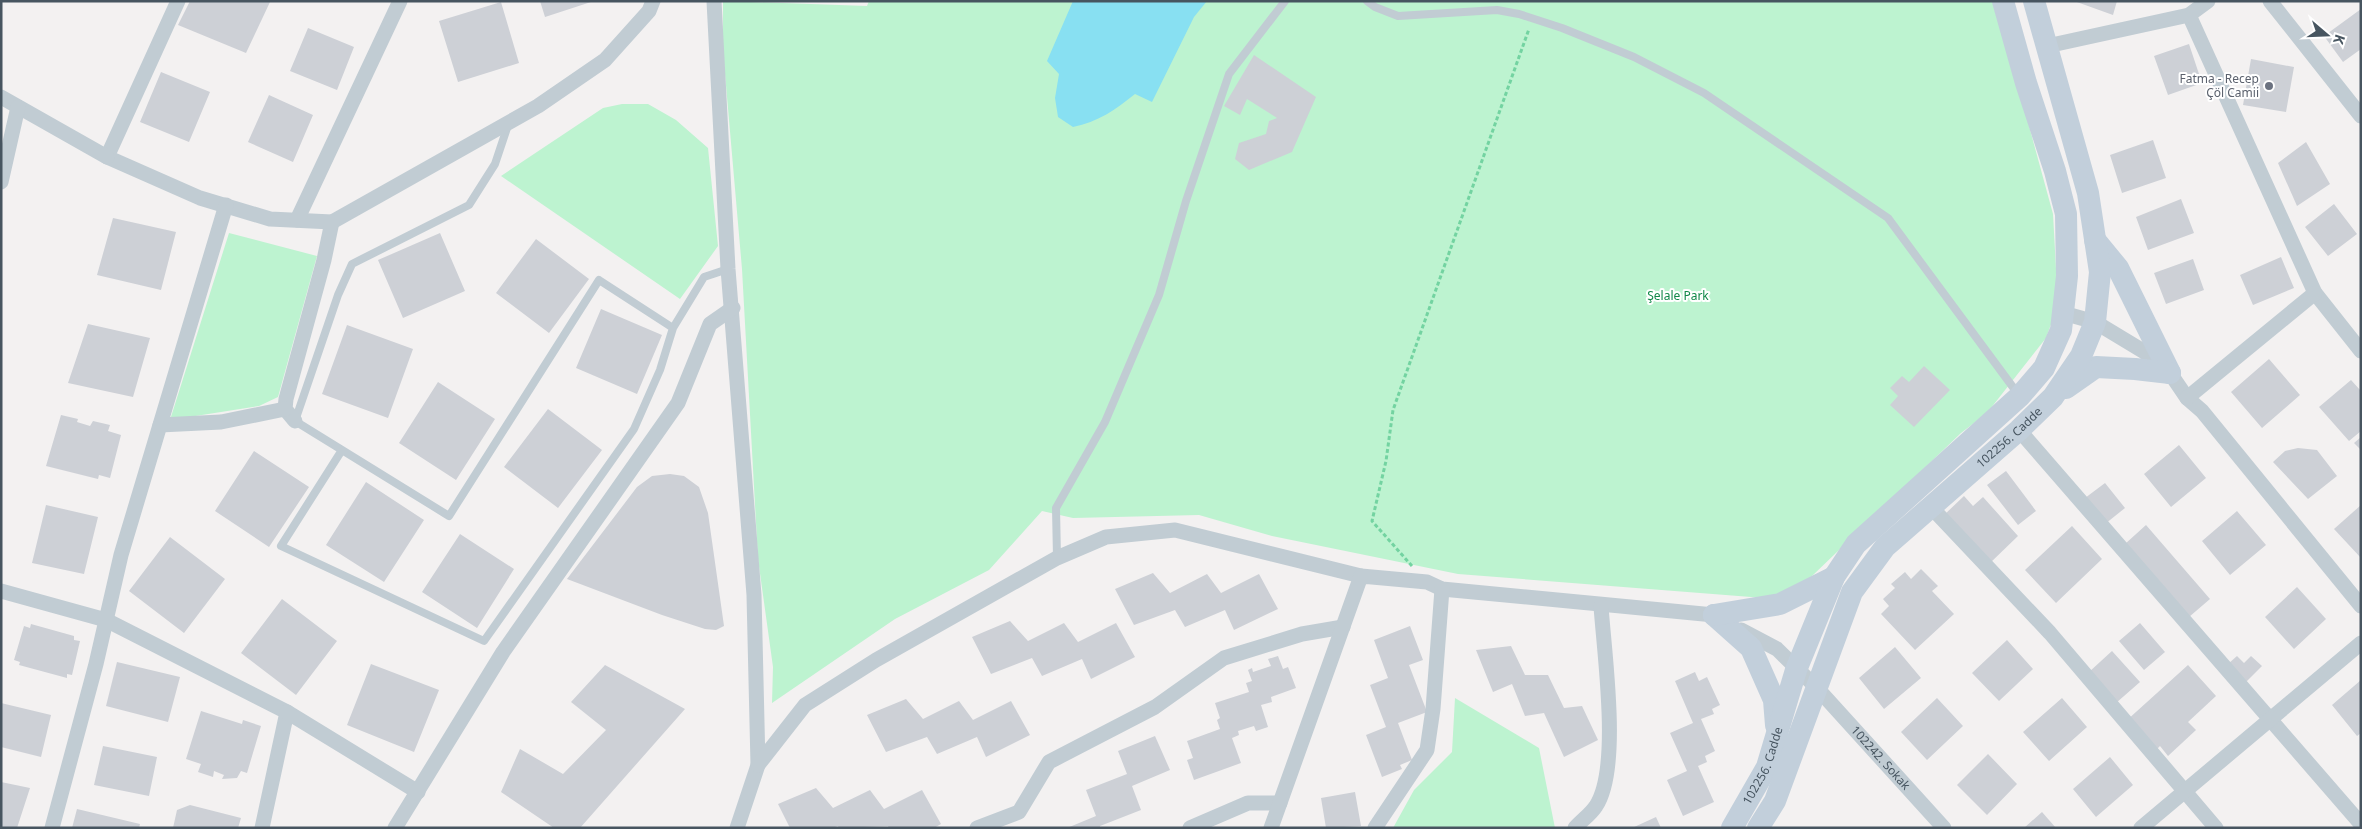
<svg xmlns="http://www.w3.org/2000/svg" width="2362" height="829" font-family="'Noto Sans',sans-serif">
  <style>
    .green { fill: #bdf3d0 }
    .water { fill: #88e0f2 }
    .building { fill: #cdd0d6 }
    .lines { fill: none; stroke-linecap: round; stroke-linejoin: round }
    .path { stroke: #73d3a1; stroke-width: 3; stroke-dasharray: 4 2.5; stroke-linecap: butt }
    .lane { stroke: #c1ccd3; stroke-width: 8 }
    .street { stroke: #c1ccd3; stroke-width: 15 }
    .secondary { stroke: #c2cfdb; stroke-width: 22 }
    .worship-dot { fill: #6b7280; stroke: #fff; stroke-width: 2 }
    .labels { text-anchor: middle; stroke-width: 4; stroke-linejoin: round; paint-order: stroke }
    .worship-label { font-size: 12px; fill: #5b616d; stroke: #fff; text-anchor: end }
    .park-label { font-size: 12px; fill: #118849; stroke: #fff }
    .street-label { font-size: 12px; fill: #475560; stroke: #fff }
  </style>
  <rect width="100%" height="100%" fill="#f3f1f1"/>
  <path class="green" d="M723 1 867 6 869 1H1995L2053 214 2058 305 2046 338 1987 413 1961 433 1812 576 1789 590 1764 598 1458 574 1272 536 1199 515 1073 518 1042 511 989 570 895 619 772 703 773 667 758 559 742 269 723 51Z
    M622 104H648L676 120 708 148 718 246 680 299 501 176 603 108Z
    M229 233 317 256 278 397 259 406 170 420Z
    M1455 698 1539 748 1555 828H1393L1414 790 1452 752Z"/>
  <path class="water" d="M1073 1H1207L1194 17 1152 102 1135 94C1115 110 1098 122 1073 127L1058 117 1055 98 1059 74 1047 61Z"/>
  <path class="building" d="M190 1H268L270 2 246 53 178 25Z
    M540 1H591V2L545 17Z
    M2074 1H2117L2113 15Z
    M501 2 519 63 458 82 439 21Z
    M2361 9V49L2343 62 2324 36Z
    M308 28 354 47 337 90 290 71Z
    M2189 44 2202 83 2168 95 2154 56Z
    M1254 55 1316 97 1292 152 1249 170 1235 159 1239 143 1266 134 1269 121 1277 118 1247 99 1240 115 1224 106Z
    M2251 59 2294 67 2286 112 2243 105Z
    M161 72 210 92 189 142 140 122Z
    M269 95 313 115 293 162 248 142Z
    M2153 140 2166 178 2122 193 2110 155Z
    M2306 142 2330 184 2297 206 2278 163Z
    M2181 199 2194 233 2148 250 2136 217Z
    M2334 204 2357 234 2328 256 2305 227Z
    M113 218 176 232 161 290 97 275Z
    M440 233 465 291 403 318 378 260Z
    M536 239 589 279 549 333 496 293Z
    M2281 257 2294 288 2253 305 2240 275Z
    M2193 259 2204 290 2166 304 2154 273Z
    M601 309 662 335 637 394 576 368Z
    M88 324 150 338 133 397 68 383Z
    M347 325 413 349 388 418 322 394Z
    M2269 359 2300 395 2262 428 2231 392Z
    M1924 366 1950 390 1914 427 1890 405 1898 396 1890 388 1902 376 1909 382Z
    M2351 380 2361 391V431L2349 441 2319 407Z
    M438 382 495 419 456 480 399 443Z
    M548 409 602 450 558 508 504 467Z
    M61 415 78 419 77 422 90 426 93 421 110 425 108 431 121 435 110 478 99 475 98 479 46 466Z
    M2361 437V450L2354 443Z
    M2179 445 2206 478 2171 507 2144 474Z
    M2298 448 2317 450 2337 476 2308 499 2273 462 2285 451Z
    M254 451 309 487 269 547 215 511Z
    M2006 471 2036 511 2018 525 1987 485Z
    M670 474 684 476 699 487 708 513 724 626 716 630 705 629 662 615 567 579 637 487 652 476Z
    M366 482 424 520 384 582 326 545Z
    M2105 483 2125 508 2105 524 2085 498Z
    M1964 496 1973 506 1983 497 2018 536 1989 564 1943 516Z
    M46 505 98 517 84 574 32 563Z
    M2361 505V558L2334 529Z
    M2237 511 2266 545 2230 575 2202 541Z
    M2146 525 2210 599 2189 617 2125 544Z
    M2072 526 2102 559 2056 603 2025 570Z
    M460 534 514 569 477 628 422 592Z
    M170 537 225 579 184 633 129 591Z
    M1921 569 1938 586 1932 591 1954 614 1915 650 1881 614 1889 606 1883 599 1895 588 1891 584 1905 572 1911 579Z
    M1153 573 1170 593 1207 574 1221 593 1259 574 1278 609 1234 630 1225 610 1185 627 1175 610 1134 625 1115 589Z
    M2297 587 2326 619 2294 649 2265 617Z
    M282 599 337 641 296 695 241 653Z
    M1010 621 1028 641 1064 623 1078 642 1116 623 1135 657 1091 679 1082 659 1042 676 1032 658 991 674 972 637Z
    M2140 623 2165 652 2144 670 2119 641Z
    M31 624 74 636V640L80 641 72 675 67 674V678L19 665 20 662 14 660 24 626 30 628Z
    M1410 626 1423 660 1409 665 1427 712 1398 723 1412 760 1400 765 1402 769 1382 777 1366 735 1386 727 1370 685 1388 678 1374 640Z
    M2007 640 2033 669 1999 701 1972 673Z
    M1511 646 1525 675H1548L1564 708 1582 706 1598 740 1564 757 1544 713 1525 716 1512 684 1493 692 1476 650Z
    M1895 647 1921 678 1884 709 1859 678Z
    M2112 651 2140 682 2116 703 2089 672Z
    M1278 656 1283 669 1288 667 1296 688 1271 697 1272 702 1261 705 1268 727 1256 731 1254 726 1238 731 1239 735 1232 738 1241 763 1194 780 1187 760 1193 758 1187 741 1220 729 1217 720 1220 718 1215 703 1249 692 1246 683 1252 681 1248 670 1252 668 1253 672 1271 666 1268 659Z
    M2237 656 2244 663 2251 656 2262 666 2246 682 2228 664Z
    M117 662 180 677 168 722 106 706Z
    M371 664 439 690 414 752 347 725Z
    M605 665 685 709 580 828H554L501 792 520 749 563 774 606 730 571 702Z
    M2188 665 2216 696 2188 722 2196 730 2168 756 2160 746 2154 752 2126 721Z
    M1695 672 1699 681 1707 677 1720 705 1712 709 1714 714 1701 719 1715 751 1705 756 1707 762 1698 766 1714 802 1683 816 1667 780 1687 771 1670 733 1693 723 1675 681Z
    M2361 680V733L2357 736 2332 705Z
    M1937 698 1963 726 1927 760 1901 732Z
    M2062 698 2087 727 2049 761 2023 732Z
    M906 699 923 719 959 701 973 720 1011 701 1030 735 986 757 977 737 937 754 927 737 886 752 867 715Z
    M1 703 51 715 41 757 1 747Z
    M201 711 242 724 243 720 261 726 247 773 241 771 237 778 222 779 224 775 214 771 213 777 198 772 201 764 186 759Z
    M1155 736 1170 770 1132 786 1141 810 1100 826V828H1067L1096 816 1086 790 1127 774 1118 751Z
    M103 746 157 757 149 796 94 785Z
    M1988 754 2017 784 1987 815 1957 785Z
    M2110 757 2133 785 2096 817 2073 789Z
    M1 782 30 788 17 828 1 827Z
    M816 788 833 808 870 790 884 809 922 790 941 824 934 828H889L888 826 839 828 838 826 832 828H790L778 804Z
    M1355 792 1361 826 1326 828 1321 798Z
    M190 805 241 818 238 828H173L177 810Z
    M77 809 140 824 139 828H72Z
    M2042 812 2056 828H2024Z
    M1656 817 1661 828H1632Z"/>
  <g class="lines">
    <path class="path" d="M1412 566 1372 521 1386 461 1393 410 1529 29"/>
    <path class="lane" d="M1367 1 1375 7 1398 16 1497 10 1519 14 1562 28 1634 57 1704 93 1888 218 2018 394
      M508 125 495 164 469 205 352 264 338 295 295 421 449 516 599 280 673 328 704 277 728 269
      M342 450 281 546 484 641 634 429 660 370 673 328
      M1057 558 1056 508 1105 422 1159 295 1186 201 1229 74 1285 1"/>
    <g class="street">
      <path d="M178 1 107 157 200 198 270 219 332 222 538 106 605 60 649 11 653 1"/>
      <path d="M714 1 728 269 754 595 758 765 737 828"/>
      <path d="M2270 1 2361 116"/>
      <path d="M2189 15 2315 293 2361 351"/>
      <path d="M2047 46 2189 15 2208 1"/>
      <path d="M1 97 107 157"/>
      <path d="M1 182 18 107"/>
      <path d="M297 220 400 1"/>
      <path d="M2063 313 2095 322 2143 351 2170 373 2187 398 2202 411 2361 606"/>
      <path d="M2187 398 2315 293"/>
      <path d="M295 421 285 409 286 399 324 260 332 222"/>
      <path d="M160 425 221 422 285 409"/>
      <path d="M2019 430 2361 824"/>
      <path d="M1931 507 2050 633 2216 828"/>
      <path d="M1 591 106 620 287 712 262 828"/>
      <path id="s1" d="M1741 630 1777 649 1817 688 1944 828"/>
      <path d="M287 712 418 792"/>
      <path d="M758 765 805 705 876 660 1057 558 1106 537 1175 530 1361 576"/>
      <path d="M52 828 96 664 121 555 226 205"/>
      <path d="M395 828 503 652 678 403 710 324 733 308"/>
      <path d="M977 828 1019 812 1049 762 1155 707 1224 658 1302 634 1343 627"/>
      <path d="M1190 828 1248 803H1280"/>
      <path d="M1271 828 1361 576 1427 582 1442 589 1714 615 1721 619"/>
      <path d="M1375 828 1427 750 1433 709 1442 589"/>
      <path d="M1575 828C1581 821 1591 814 1596 806 1621 768 1604 653 1601 606"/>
      <path d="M2141 828 2361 643"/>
    </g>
    <g class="secondary">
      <path d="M2095 240 2118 268 2170 373"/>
      <path d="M2066 388 2096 367 2135 369 2170 373"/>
      <path d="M1714 615 1751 648 1774 700 1776 725"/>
      <path d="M1714 615 1780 604 1834 577"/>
      <path id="s2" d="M1732 828 1767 767 1796 670 1834 577 1856 544 2020 396 2044 368 2061 330 2067 276 2066 214 2055 171 2026 83 2003 1"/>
      <path id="s3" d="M1758 828 1775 801 1852 592 1885 547 2019 430 2053 397 2081 356 2095 322 2100 272 2088 193 2034 1"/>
    </g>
  </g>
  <circle class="worship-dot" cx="2269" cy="86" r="5"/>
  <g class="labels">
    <g class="worship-label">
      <text x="2259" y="83">Fatma - Recep<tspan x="2259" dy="14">Çöl Camii</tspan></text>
    </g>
    <g class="park-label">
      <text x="1678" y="300">Şelale Park</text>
    </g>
    <g class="street-label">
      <text dy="4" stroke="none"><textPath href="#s3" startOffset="476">102256. Cadde</textPath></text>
      <text dy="4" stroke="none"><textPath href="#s1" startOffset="191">102242. Sokak</textPath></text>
      <text dy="4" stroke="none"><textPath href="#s2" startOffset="70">102256. Cadde</textPath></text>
    </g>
  </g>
  <rect width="2362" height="829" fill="none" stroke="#475560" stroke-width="5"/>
  <g transform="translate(2327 35) rotate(109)" stroke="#ffffff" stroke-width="4" paint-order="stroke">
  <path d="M0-4L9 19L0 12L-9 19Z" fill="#475560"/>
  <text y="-8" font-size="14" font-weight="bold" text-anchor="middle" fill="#475560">K</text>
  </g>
</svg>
